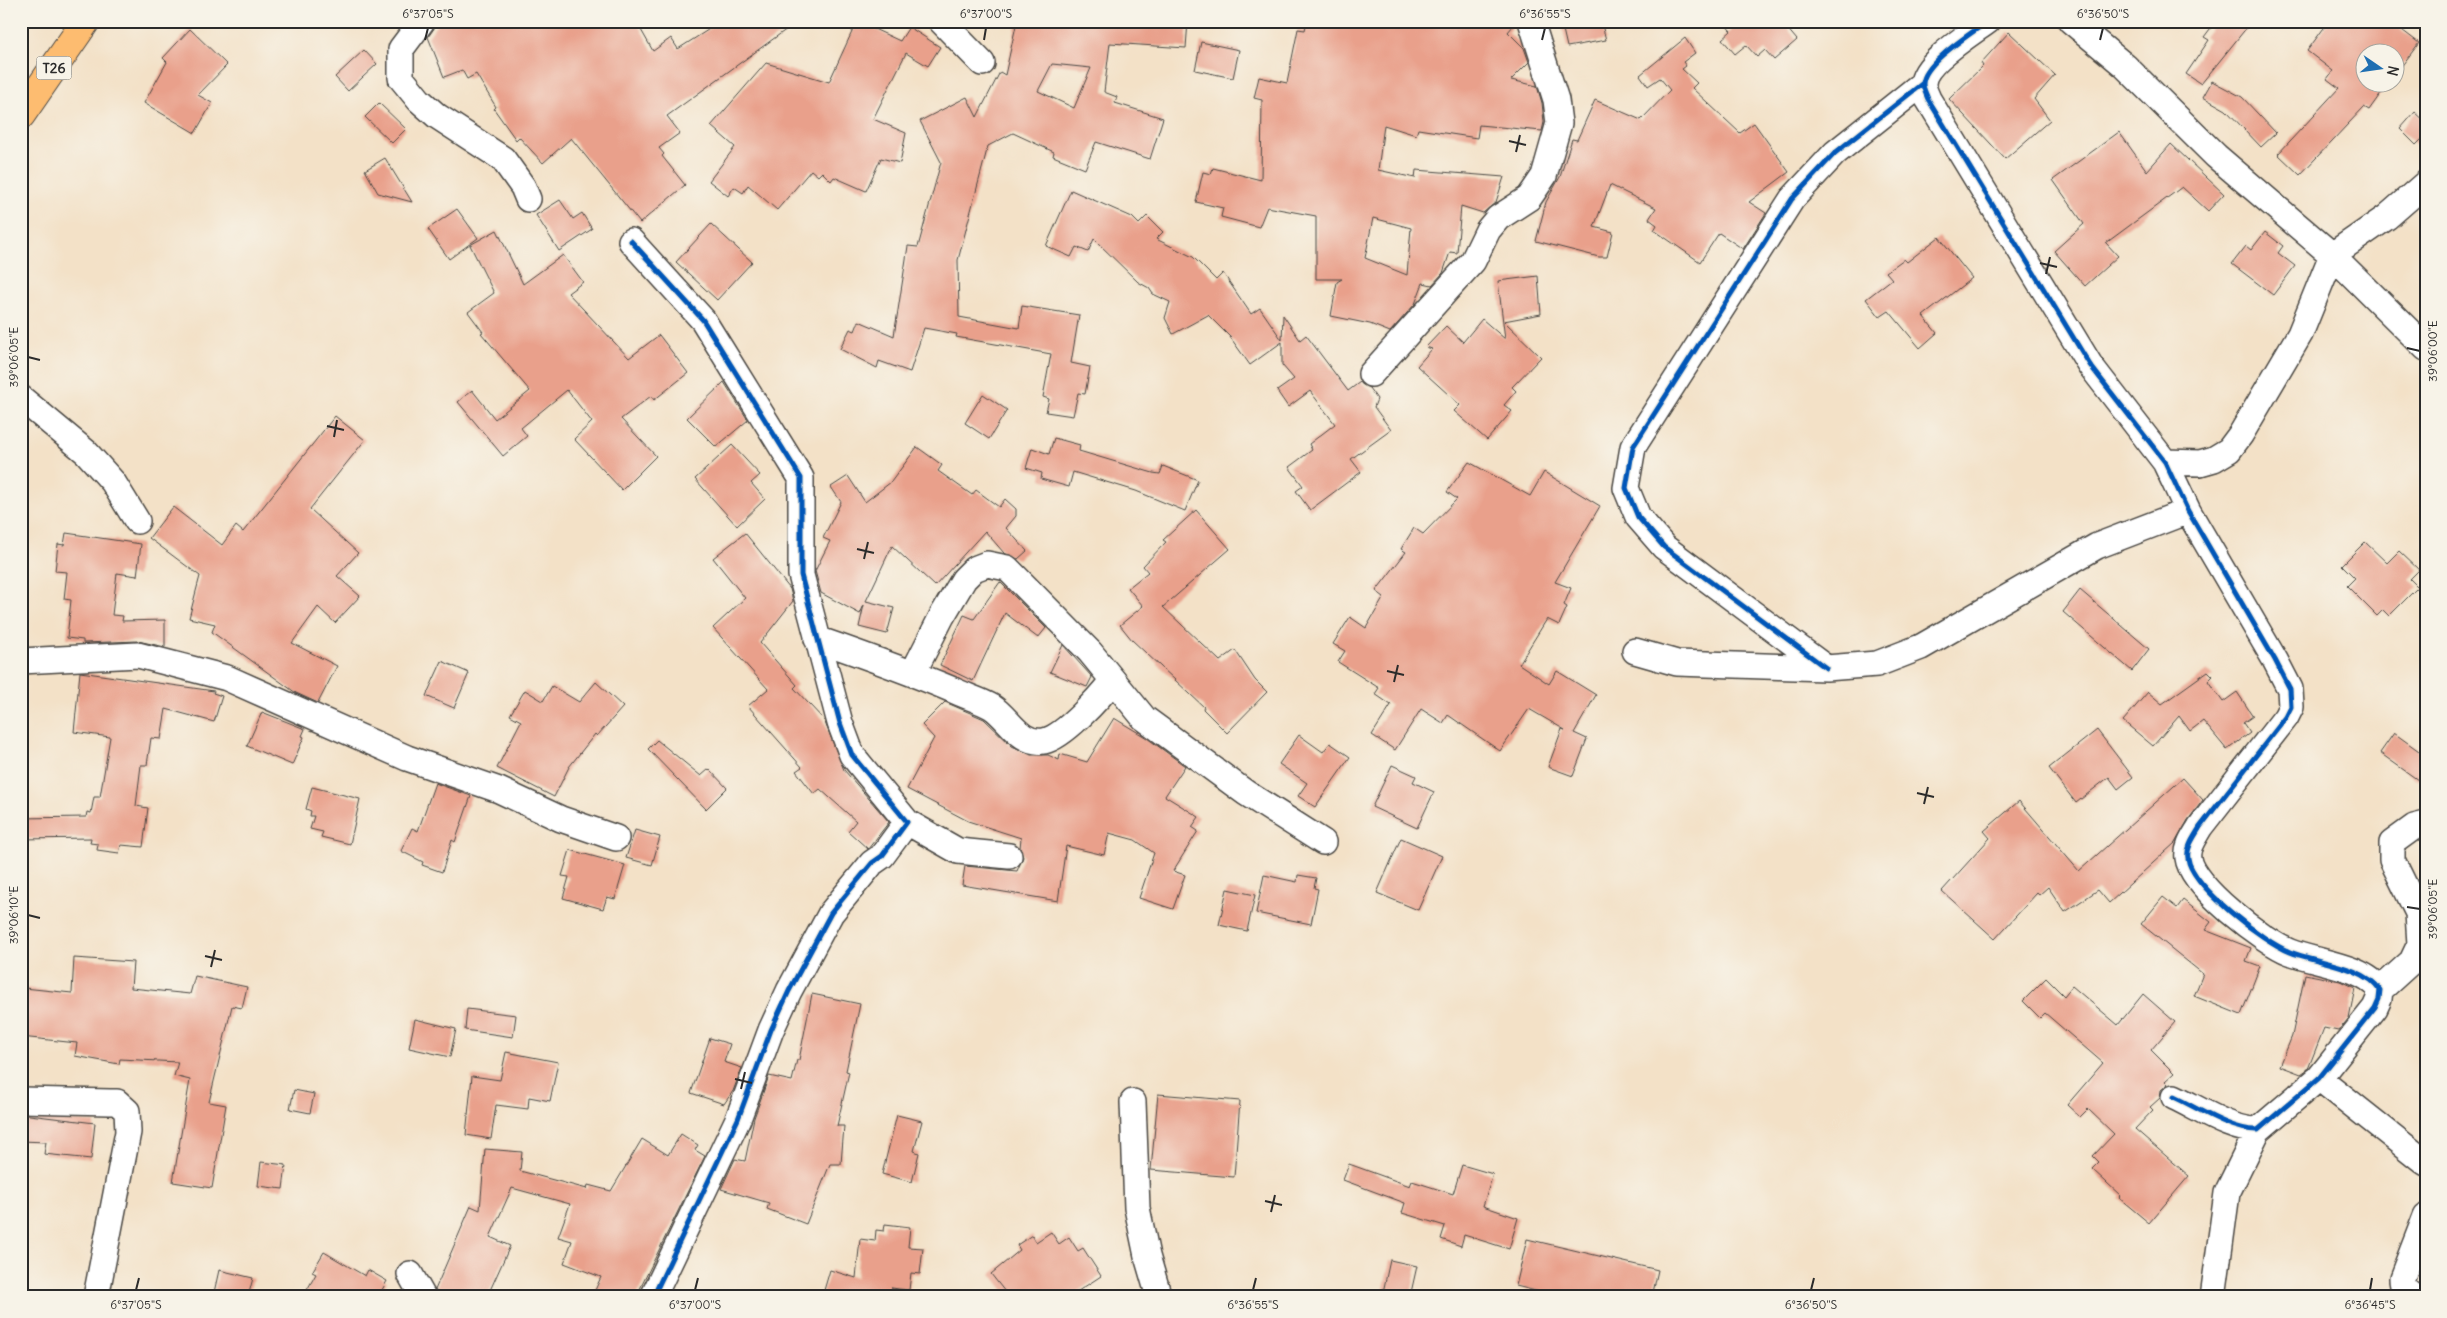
<svg xmlns="http://www.w3.org/2000/svg" width="2447" height="1318" font-family="Delius,sans-serif">
  <style>
    .lines { fill: none; stroke-linecap: round; stroke-linejoin: round }
    .stream { stroke: #6aa3da; stroke-width: 7 }
    .building { fill: #e9a08b; fill-rule: evenodd }
    .minor-casing { stroke: #494642; stroke-width: 28 }
    .highway-casing { stroke: #494642; stroke-width: 30 }
    .minor { stroke: #fff; stroke-width: 25 }
    .highway { stroke: #fdbc70; stroke-width: 28 }
    .cycleway-casing { stroke: #f7f3e8; stroke-width: 8 }
    .cycleway { stroke: #0057b8; stroke-width: 5 }
    .ticks { fill: none; stroke: #2b2b2b; stroke-width: 2 }
    .labels { text-anchor: middle; stroke-width: 4; stroke-linejoin: round; paint-order: stroke }
    .shield { fill: #f7f3e8; stroke: #686764; stroke-width: 1 }
    .shield-label { font-size: 14px; font-weight: bold; fill: #2b2b2b }
    .neatline { fill: none; stroke: #2b2b2b; stroke-width: 2 }
    .ticks-label { font-size: 12px; text-anchor: middle; fill: #2b2b2b }
  </style>
  <rect width="100%" height="100%" fill="#f7f3e8"/>
  <filter id="ink" filterUnits="userSpaceOnUse"><feTurbulence type="fractalNoise" baseFrequency=".02" numOctaves="2"/><feDisplacementMap in="SourceGraphic" scale="10" xChannelSelector="R" yChannelSelector="G"/><feConvolveMatrix kernelMatrix="1 2 1 2 8 2 1 2 1" color-interpolation-filters="sRGB"/></filter>
  <filter id="wash" filterUnits="userSpaceOnUse"><feTurbulence type="fractalNoise" baseFrequency=".0096" numOctaves="4" result="noise"/><feDisplacementMap in="SourceGraphic" scale="20" xChannelSelector="R" yChannelSelector="G"/><feGaussianBlur stdDeviation="1.12" result="paint"/><feColorMatrix in="noise" values="0 0 0 0 0 0 0 0 0 0 0 0 0 0 0 0 0 1.4 0 .05"/><feComposite in="paint" operator="in"/></filter>
  <g filter="url(#wash)">
    <rect width="100%" height="100%" fill="#f3e1c7"/>
    <g class="lines">
      <path class="stream" d="M21 24 22 21"/>
    </g>
    <g id="blocks">
      <path class="building" d="M443 21H636L653 51 671 38 678 49 722 21H798L667 116 680 133 659 148 664 154 662 156 685 185 640 223 571 138 543 163 519 137 516 140 494 109 496 107 476 74 467 79 462 70 444 77 428 37 435 27Z
        M857 21 900 41 909 27 940 47 928 66 906 53 873 119 906 133 900 163 881 158 866 191 834 177 831 181 822 172 818 176 811 170 777 210 748 185 743 193 734 187 728 196 709 181 735 147 711 126 766 63 829 82Z
        M1017 21H1188L1186 48 1110 43 1104 92 1117 97 1115 103 1163 118 1150 159 1096 142 1085 169 1053 156 1054 152 1013 133 988 146 958 260 959 317 1019 328 1022 306 1079 315 1071 363 1090 367 1085 394 1078 393 1073 416 1046 412 1049 399 1043 397 1051 354 956 337 957 334 924 328 910 372 879 361 877 368 840 349 850 329 855 331 859 321 894 336 908 246 918 247 941 162 920 121 967 97 977 117 1000 72 1005 75ZM1052 64 1091 68 1074 108 1038 91Z
        M1307 21H1517L1508 32 1524 48 1529 62 1511 80 1537 86 1542 103 1544 122 1542 131 1479 125 1477 138 1418 129 1416 135 1384 125 1378 170 1415 178 1416 170 1504 177 1496 202 1483 213 1461 206 1457 253 1450 252 1443 273 1432 285 1423 283 1415 304 1390 332 1370 324 1331 316 1337 282 1342 279H1316V216L1267 207 1259 227 1221 217 1223 208 1196 202 1203 172 1211 174 1213 168 1261 180 1262 100 1254 98 1259 77 1287 83 1298 29 1305 30ZM1373 218 1411 228 1407 275 1365 258Z
        M1561 21H1601L1606 40 1567 47Z
        M1722 21H1781L1797 40 1774 60 1765 50 1757 57 1746 45 1735 54 1722 39 1731 31Z
        M2216 21H2252L2201 84 2186 74 2209 40 2204 37Z
        M2329 21H2390L2419 43 2394 76V52H2364V82H2389L2369 110 2364 107 2300 175 2278 154 2339 88 2327 79 2333 71 2307 51Z
        M190 29 227 65 198 95 212 103 195 133 144 103 167 62 163 58Z
        M2009 32 2055 75 2034 99 2050 120 2005 159 1949 99 1983 66 1981 63Z
        M1685 38 1695 53 1683 62 1686 66 1682 69 1697 83 1692 88 1740 133 1754 123 1789 172 1749 202 1766 213 1743 249 1719 233 1700 262 1654 230 1657 225 1649 219 1656 208 1610 185 1594 227 1613 232 1607 257H1599L1536 241 1546 202 1560 177 1572 139 1577 140 1595 100 1641 120 1670 90 1660 78 1648 86 1640 75Z
        M1201 42 1239 50 1233 78 1195 70Z
        M364 50 377 64 348 91 335 77Z
        M2212 81 2242 97 2276 133 2261 147 2226 110 2203 97Z
        M379 103 406 129 392 143 365 117Z
        M2415 112 2426 122V135L2416 145 2400 129Z
        M2119 132 2147 171 2171 144 2224 194 2208 211 2182 187 2106 243 2118 256 2085 286 2054 251 2084 224 2053 180Z
        M385 158 412 202 378 193 365 170Z
        M1071 190 1132 217 1139 224 1147 216 1163 232 1156 239 1193 257 1216 280 1223 273 1251 314 1260 308 1282 340 1283 315 1300 340 1306 335 1348 391 1360 382 1369 388 1377 399 1374 407 1391 430 1351 459 1361 472 1310 510 1296 491 1303 486 1289 467 1312 450 1309 444 1335 424 1310 391 1288 407 1277 391 1294 379 1282 365V342L1250 365 1230 337 1208 315 1173 334 1165 318 1170 302 1153 294 1149 288 1138 282 1094 239 1088 252 1076 247 1071 257 1046 246Z
        M560 200 573 219 582 213 592 229 559 251 536 215Z
        M457 209 478 238 449 259 428 229Z
        M711 224 752 262 717 300 676 262Z
        M497 230 523 284 563 255 583 282 568 293 629 358 659 335 688 373 654 400 651 396 621 419 656 456 622 490 574 439 592 422 567 390 521 428 527 436 503 456 458 402 472 390 495 419 530 391 481 333 483 332 468 312 494 293 470 245Z
        M2265 232 2283 246 2278 253 2295 266 2273 295 2232 264 2246 246 2251 250Z
        M1939 237 1972 278 1923 316 1937 333 1920 348 1889 311 1880 317 1866 299 1892 279 1886 272 1904 259 1907 262Z
        M1538 276 1541 314 1504 321 1541 357 1512 387 1516 391 1504 405 1512 411 1487 440 1454 411 1460 405 1417 366 1432 349 1426 347 1446 326 1463 342 1482 319 1505 339 1498 281Z
        M724 382 748 420 716 447 687 418Z
        M983 394 1007 410 989 439 965 423Z
        M335 416 365 440 310 509 358 553 337 576 360 596 335 623 318 607 292 643 337 666 318 703 296 693 212 632 215 624 189 618 200 576 149 538 173 507 222 545 236 526 243 532Z
        M1054 438 1080 445 1079 451 1153 473 1160 474 1163 466 1198 480 1185 511 1136 491 1073 472 1069 487 1041 479 1042 473 1026 468 1032 448 1049 454Z
        M732 445 760 475 751 483 765 499 737 526 695 479Z
        M917 447 942 465 938 471 972 495 976 490 999 507 1005 499 1016 509V516L1006 528 1027 551 1018 559 1004 553 985 531 935 586 892 546 866 601 894 608 887 634 859 627 864 605 860 614 821 593 815 571 830 541 823 538 841 502 831 487 848 476 865 502 891 482Z
        M1469 462 1530 496 1544 472 1600 506 1555 582 1571 588 1564 605 1567 607 1559 625 1547 619 1519 664 1549 684 1557 671 1596 695 1574 733 1587 739 1573 776 1548 767 1562 729 1565 730 1529 709 1500 751 1448 715 1443 723 1421 709 1395 750 1372 735 1391 705 1375 694 1379 688 1338 662 1345 651 1333 644 1350 617 1366 628 1384 597 1376 591 1406 552 1401 549 1414 528 1423 534 1457 499 1447 492Z
        M1196 510 1230 549 1163 607 1220 661 1235 650 1255 680 1267 692 1227 733 1203 709 1204 707 1132 640 1120 625 1143 606 1128 588 1148 572 1143 566 1166 542 1163 540Z
        M66 533 141 544 137 576 117 573 112 615 123 616 122 621 165 620V647L138 641 83 643V640L67 638 71 600 64 599 67 572 55 571 58 544 64 545Z
        M745 533 790 589 793 601 760 643 797 685 794 688 824 720 844 770 889 822 868 849 848 831 856 821 820 789 814 794 796 771 802 767 748 706 768 689 713 628 745 598 713 558Z
        M2365 542 2387 563 2399 551 2419 570 2410 579 2418 587 2389 616 2383 610 2377 616 2347 586 2355 578 2342 565Z
        M1000 582 1046 628 1038 638 1005 613 973 681 940 665 964 615 974 619Z
        M2080 590 2149 649 2132 671 2063 612Z
        M1063 645 1092 677 1087 687 1050 672Z
        M442 661 469 673 454 708 426 696Z
        M2208 671 2213 676 2208 681 2223 702 2237 692 2253 716 2243 723 2250 733 2227 750 2203 721 2190 731 2179 716 2153 746 2123 721 2148 692 2162 704Z
        M80 672 214 691 213 693 222 696 214 722 166 709 161 739 151 738 147 765H141L136 806 148 808 143 847 121 845 119 853 97 850 98 844 90 843 91 838 21 839V818L86 817 87 812 91 813 94 797H100L110 737 74 732Z
        M596 682 623 707 597 736 595 734 569 767 554 797 497 768 521 721 510 715 525 690 543 701 552 686 579 702Z
        M945 702 984 719 1012 746 1031 755H1048L1059 760 1060 754 1087 762 1114 718 1147 738 1185 766 1165 796 1199 817 1192 827 1198 831 1173 871 1185 875 1173 909 1139 898 1154 853 1135 840 1109 833 1104 855 1066 846 1058 901 962 885 965 866 1017 871 1023 857 1020 848 1021 838 968 821 907 789 934 738 922 725Z
        M262 712 305 729 302 736 304 737 292 765 247 746Z
        M2097 730 2133 777 2118 789 2109 777 2076 803 2049 768Z
        M2394 733 2426 756V768L2418 780 2380 753Z
        M1299 735 1323 752 1330 743 1350 757 1315 807 1298 796 1307 783 1279 764Z
        M657 740 701 776 709 769 727 788 706 809 648 749Z
        M1392 765 1416 776 1413 782 1434 792 1417 828 1372 807Z
        M2183 778 2203 800 2188 820 2175 843 2109 903 2098 890 2065 912 2048 887 2039 895 2037 893 1995 939 1942 891 1990 838 1984 831 2019 801 2079 871Z
        M435 783 471 796 455 842 452 840 442 872 422 865 423 862 401 851 412 828 418 831Z
        M312 787 360 799 350 844 321 837 323 832 310 829 314 816H310L311 811 306 809Z
        M635 830 660 837 652 865 626 858Z
        M1401 838 1442 856 1418 910 1377 893Z
        M570 850 625 865 615 899 607 897 603 909 563 898 569 877 562 876Z
        M1264 875 1297 882 1298 875 1316 878 1314 888 1318 889 1311 924 1256 913Z
        M1227 889 1255 895 1247 931 1219 925Z
        M2163 897 2177 908 2183 900 2211 922 2205 930 2251 948 2246 961 2260 966 2241 1015 2194 996 2203 974 2141 924Z
        M74 958 133 962 131 988 190 994 195 976 247 987 242 1008 232 1006 209 1102 226 1105 212 1188 173 1182 190 1080 174 1076 178 1062 120 1059 119 1064 75 1056 77 1043 21 1037 24 988 72 993Z
        M2305 974 2340 981 2355 988 2349 1018 2338 1031 2324 1028 2308 1069 2301 1074 2280 1066 2292 1036Z
        M2046 978 2064 996 2072 986 2118 1025 2143 994 2175 1022 2151 1050 2174 1073 2165 1081 2168 1084 2161 1090 2160 1098 2150 1107 2153 1110 2135 1129 2189 1176 2149 1223 2119 1198 2121 1196 2092 1169 2099 1162 2093 1156 2114 1134 2088 1109 2080 1117 2067 1105 2103 1063 2045 1013 2040 1018 2023 1001Z
        M812 994 860 1004 846 1071 849 1072 837 1126H844L841 1164H830L806 1224 767 1209 769 1203 721 1189 735 1159 745 1161 754 1118 769 1076 792 1081 797 1060H799Z
        M467 1009 516 1015 513 1037 465 1030Z
        M415 1019 456 1029 450 1057 409 1048Z
        M710 1038 730 1044 724 1062 742 1068 733 1091 724 1104 691 1093Z
        M506 1052 558 1062 550 1101 529 1097 528 1109 496 1105 491 1139 466 1135 472 1076 500 1080Z
        M294 1090 314 1094 310 1113 290 1109Z
        M1158 1094 1240 1101 1234 1177 1151 1170Z
        M21 1114 95 1123 91 1159 44 1154 46 1142 21 1141Z
        M897 1115 922 1121 914 1151 919 1153 912 1182 882 1174Z
        M681 1134 698 1145 695 1150 705 1156 636 1297H592L601 1277 564 1263 572 1241 558 1237 570 1204 512 1188 490 1237 510 1246 487 1297H451L435 1290 471 1206 480 1210 485 1149 522 1152 520 1171 587 1189 588 1185 611 1191 642 1139 668 1155Z
        M261 1162 286 1165 283 1189 258 1186Z
        M1349 1164 1410 1186 1412 1181 1453 1194 1462 1165 1493 1174 1483 1206 1518 1218 1509 1249 1464 1235 1461 1246 1441 1239 1445 1226 1402 1213 1405 1203 1343 1180Z
        M885 1224 910 1227 908 1247 923 1248 920 1274 911 1273 909 1290 891 1288 904 1292 903 1297H822L830 1270 856 1278 860 1239 875 1241 876 1230 884 1231Z
        M1051 1232 1059 1244 1069 1237 1078 1251 1083 1248 1101 1276 1069 1297H1009L991 1274 1020 1250 1017 1245 1032 1235 1036 1242Z
        M1527 1239 1658 1270 1652 1297H1560L1516 1286Z
        M324 1252 365 1276 368 1270 387 1281 378 1297H303L316 1274 312 1272Z
        M1390 1260 1417 1266 1410 1297H1382Z
        M219 1270 253 1278 248 1297H213Z"/>
    </g>
  </g>
  <g filter="url(#ink)">
    <use href="#blocks" fill-opacity="0" stroke="#494642" stroke-width="1"/>
    <g class="lines">
      <defs>
        <path id="minor" d="M422 21 401 49V78L419 100 437 116 503 159 523 187 528 199
          M941 21 982 63
          M1988 21C1972 33 1923 63 1923 84 1923 88 1926 94 1928 99L2090 365 2165 462 2188 511 2275 660 2290 689 2291 707 2286 717 2200 827C2195 836 2186 847 2188 858 2191 886 2264 942 2290 952 2315 962 2365 966 2380 990L2379 999 2375 1008 2319 1078 2258 1130C2232 1131 2198 1108 2174 1097
          M2071 21 2125 66 2216 156 2332 255 2426 348
          M631 241 703 320 801 478V575L840 723 852 755 907 822 882 856 872 863 831 913 789 991 771 1030 738 1119 653 1297
          M1371 374 1473 261 1488 230 1498 218 1529 198 1544 176 1559 123 1556 100 1531 21
          M21 398 86 452 113 482 137 521
          M2165 462 2200 463 2214 459 2229 450 2241 434 2300 334 2332 255 2387 217 2426 183
          M817 639C863 655 908 671 953 690 965 696 980 700 992 707 1009 718 1020 745 1044 741 1064 737 1100 697 1112 681
          M1635 651 1677 663 1826 668 1877 664 1921 647 2097 546 2188 511
          M21 661 138 655 227 678 407 758 499 790 561 819 616 838
          M1826 668 1664 547 1638 517 1626 488 1633 447 1792 199 1835 153 1923 83
          M913 673 942 616 964 579 974 569 987 564 1007 568 1090 652 1144 718 1246 793 1323 842
          M907 822 958 851 1009 856
          M2380 990 2412 961 2420 944 2418 913 2392 860V843L2414 827 2426 824
          M2319 1078 2426 1163
          M21 1100 110 1102H117L127 1111 128 1132 96 1297
          M1133 1102 1137 1208 1147 1256 1159 1297
          M410 1274 423 1297
          M2213 1297 2227 1193 2258 1130
          M2414 1297C2406 1291 2402 1289 2402 1278L2426 1216"/>
        <path id="highway" d="M21 115 86 21"/>
      </defs>
      <use href="#minor" class="minor-casing"/>
      <use href="#highway" class="highway-casing"/>
      <use href="#minor" class="minor"/>
      <use href="#highway" class="highway"/>
      <defs>
        <path id="cycleway" d="M1988 21C1972 33 1923 63 1923 84 1923 88 1926 94 1928 99L2090 365 2165 462 2188 511 2275 660 2290 689 2291 707 2286 717 2200 827C2195 836 2186 847 2188 858 2191 886 2264 942 2290 952 2315 962 2365 966 2380 990L2379 999 2375 1008 2319 1078 2258 1130C2232 1131 2198 1108 2174 1097
          M631 241 703 320 801 478V575L840 723 852 755 907 822 882 856 872 863 831 913 789 991 771 1030 738 1119 653 1297
          M1826 668 1664 547 1638 517 1626 488 1633 447 1792 199 1835 153 1923 83"/>
      </defs>
      <use href="#cycleway" class="cycleway-casing"/>
      <use href="#cycleway" class="cycleway"/>
    </g>
  </g>
  <path class="ticks" d="M425 40 428 28M984 40 986 28M1542 40 1545 28M2100 40 2103 28M1509 141 1526 145M1516 152 1520 135M2040 263 2057 267M2046 274 2050 257M2407 348 2420 351M28 357 40 360M327 426 344 430M334 437 337 420M857 549 874 553M864 559 868 542M1387 671 1404 675M1394 682 1398 665M1917 793 1934 797M1924 804 1928 787M2407 907 2420 909M28 915 40 918M205 956 222 960M211 967 215 950M735 1079 752 1083M741 1089 745 1072M1265 1201 1282 1205M1271 1212 1275 1195M136 1290 139 1278M695 1290 698 1278M1253 1290 1256 1278M1811 1290 1814 1278M2370 1290 2372 1278"/>
  <g class="labels">
    <rect class="shield" x="36.5" y="56.5" width="35" height="23" rx="4"/>
    <g class="shield-label">
      <text x="54" y="73">T26</text>
    </g>
  </g>
  <rect width="2447" height="1318" fill="none" stroke="#f7f3e8" stroke-width="55"/>
  <g transform="translate(2380 68) rotate(103)"><circle r="24" fill="#f7f3e8" stroke="#a5a39c"/>
  <path d="M0-4L9 19L0 12L-9 19Z" fill="#1f6fb2"/>
  <text y="-8" font-size="14" font-weight="bold" text-anchor="middle" fill="#2b2b2b">N</text>
  </g>
  <rect x="28" y="28" width="2392" height="1262" class="neatline"/>
  <g class="ticks-label">
    <text x="428" y="18">6°37'05"S</text>
    <text x="986" y="18">6°37'00"S</text>
    <text x="1545" y="18">6°36'55"S</text>
    <text x="2103" y="18">6°36'50"S</text>
    <text transform="translate(2433 351) rotate(-90)" y="4">39°06'00"E</text>
    <text transform="translate(14 357) rotate(-90)" y="4">39°06'05"E</text>
    <text transform="translate(2433 909) rotate(-90)" y="4">39°06'05"E</text>
    <text transform="translate(14 915) rotate(-90)" y="4">39°06'10"E</text>
    <text x="136" y="1309">6°37'05"S</text>
    <text x="695" y="1309">6°37'00"S</text>
    <text x="1253" y="1309">6°36'55"S</text>
    <text x="1811" y="1309">6°36'50"S</text>
    <text x="2370" y="1309">6°36'45"S</text>
  </g>
</svg>
